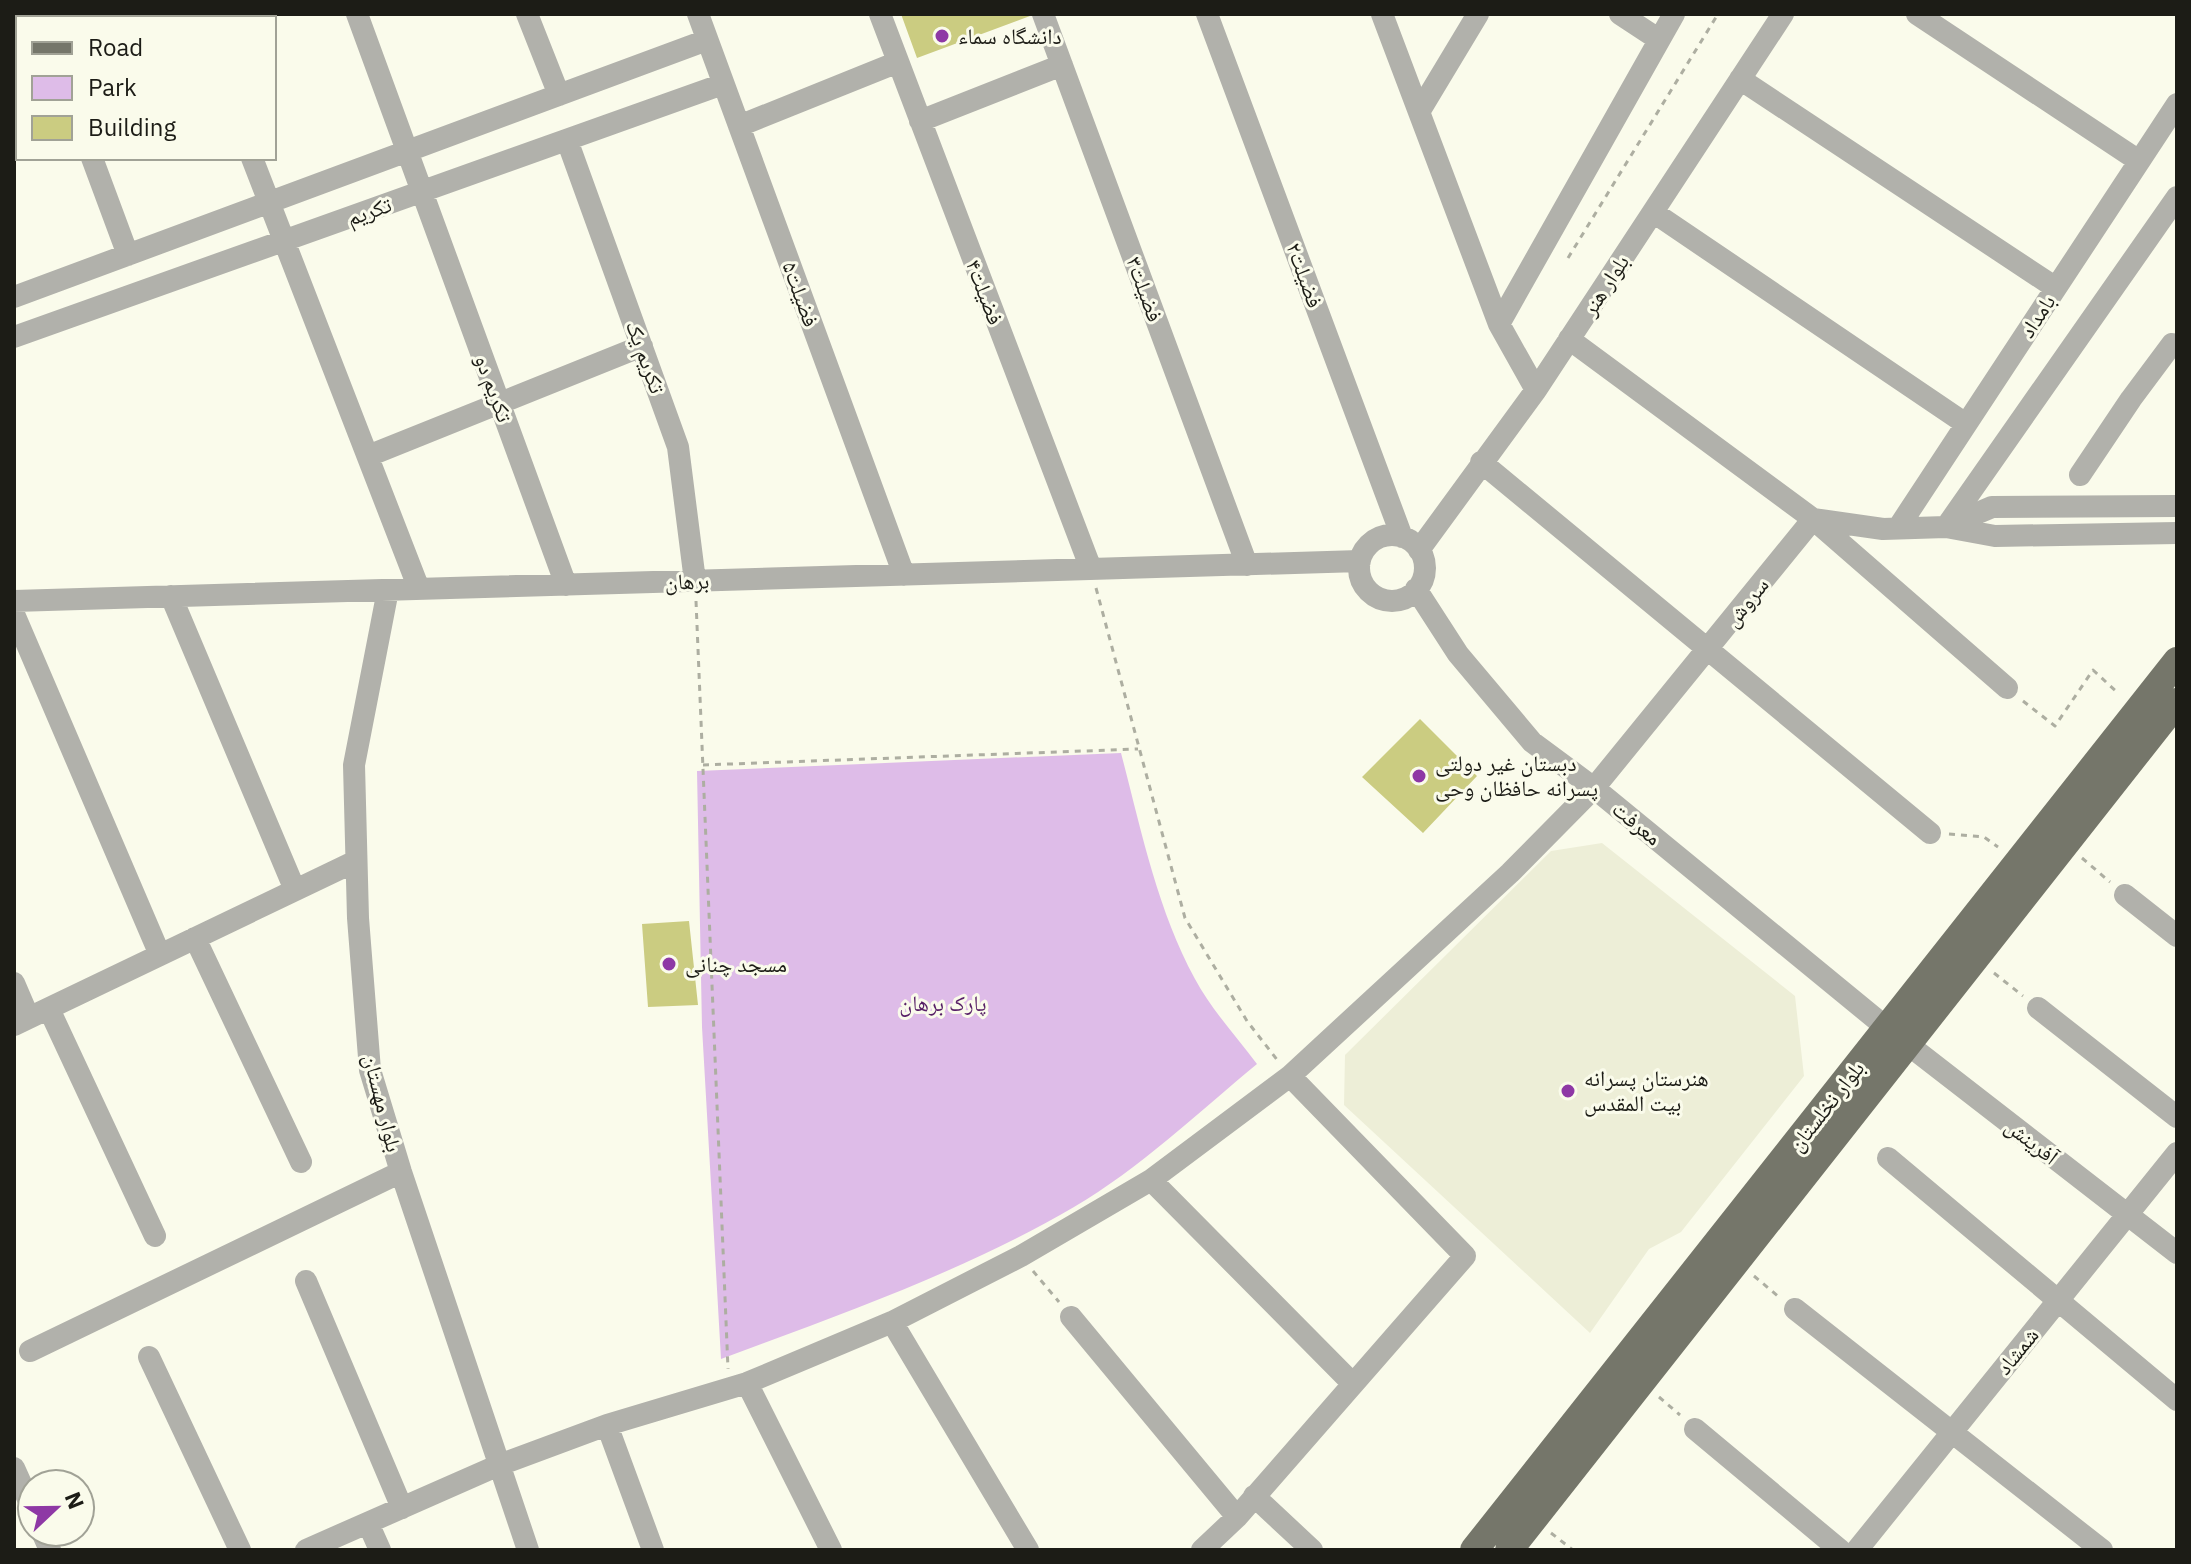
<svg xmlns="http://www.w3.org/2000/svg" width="2191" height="1564" font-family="'IBM Plex Sans','Noto Naskh Arabic',sans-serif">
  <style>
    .built { fill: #edeed7 }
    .green { fill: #debce8 }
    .building { fill: #cbcc81 }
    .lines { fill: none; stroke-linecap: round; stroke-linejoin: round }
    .path { stroke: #adaea1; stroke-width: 3; stroke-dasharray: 6 6; stroke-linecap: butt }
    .minor { stroke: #b1b1ab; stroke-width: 22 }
    .major { stroke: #75766a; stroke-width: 28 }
    .poi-dot { fill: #8e38a5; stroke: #fafbeb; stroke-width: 3 }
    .labels { text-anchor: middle; stroke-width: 6; stroke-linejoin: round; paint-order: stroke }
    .poi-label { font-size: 22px; fill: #1c1c16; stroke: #fafbeb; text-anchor: start }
    .street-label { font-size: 22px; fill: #1c1c16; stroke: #fafbeb }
    .park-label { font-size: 22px; fill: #571f66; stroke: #fafbeb }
  </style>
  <rect width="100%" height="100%" fill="#fafbeb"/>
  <path class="built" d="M1602 843 1795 996 1804 1076 1681 1232 1649 1249 1590 1333 1344 1105 1345 1055 1551 851Z"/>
  <path class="green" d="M1121 753C1141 829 1157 909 1195 979 1211 1009 1236 1036 1257 1064 1199 1112 1139 1169 1074 1207 962 1272 842 1314 721 1359L702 1027 697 771Z"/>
  <path class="building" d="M901 14H1029L1030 16 917 58Z
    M1420 719 1477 776 1423 833 1362 777Z
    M689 921 698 1005 648 1007 642 924Z"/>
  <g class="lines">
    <path class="path" d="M1568 258 1718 14
      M1096 588 1185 918 1247 1021 1278 1061
      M696 601 728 1369
      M2023 701 2055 726 2093 670 2119 694
      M703 765 1138 749
      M1949 834 1984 837 1998 847
      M2082 858 2110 882
      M1994 973 2023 996
      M1033 1271 1059 1302
      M1754 1276 1779 1297
      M1659 1397 1680 1415
      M1551 1533 1573 1550"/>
    <path class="minor" d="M39 14 40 18
      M196 14 198 18
      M357 14 566 585
      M527 14 559 95
      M698 14 904 575
      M880 14 1091 569
      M1043 14 1247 565
      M1207 14 1402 537
      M1382 14 1499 324 1536 390
      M1620 14 1658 39
      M1917 14 2139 161
      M1740 79 2056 288
      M1419 112 1478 14
      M920 121 1062 65
      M739 126 898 62
      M567 140 678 447 695 581
      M92 158 128 255
      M252 158 419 589
      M1653 212 1966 424
      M14 297 707 40
      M1499 324 1674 14
      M14 337 723 84
      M1569 339 1813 519 2007 688
      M368 456 642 346
      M1481 462 1930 833
      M2080 475 2131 399 2172 344
      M1947 526 1992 507 2177 506
      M1946 527 2177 197
      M1898 528 2177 104
      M1359 568a33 33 0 1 1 66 0a33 33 0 1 1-66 0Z
      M1419 550 1536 390 1783 14
      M1416 589 1458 654 1532 742 1594 788 1888 1029 2177 1253
      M388 590 354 765 358 918 370 1070 401 1172 528 1550
      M171 596 295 890
      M14 601 1360 561
      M14 614 160 955
      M2125 895 2177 936
      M195 938 301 1162
      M14 983 29 1018
      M2038 1008 2177 1117
      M49 1009 155 1236
      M14 1025 356 861
      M1888 1158 2177 1400
      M1151 1180 1353 1384
      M306 1281 402 1508
      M1795 1309 2102 1550
      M1071 1317 1237 1517
      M892 1322 1028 1550
      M30 1351 401 1172
      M149 1357 240 1550
      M747 1383 831 1550
      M607 1425 653 1550
      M1695 1429 1840 1550
      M14 1468 32 1508
      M1254 1496 1312 1550
      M368 1523 380 1550
      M42 1532 50 1550
      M306 1550 499 1465 607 1425 747 1383 892 1322 1021 1256 1151 1180 1290 1076 1510 873 1594 788 1813 519 1883 529 1946 527 1995 536 2177 533
      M1202 1550 1237 1517 1465 1256 1290 1076
      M1857 1550 2177 1153"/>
    <path class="major" d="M1474 1550 2177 661
      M1509 1550 2177 702"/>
  </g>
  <g class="poi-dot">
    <circle cx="942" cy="36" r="8"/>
    <circle cx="1419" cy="776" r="8"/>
    <circle cx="669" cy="964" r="8"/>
    <circle cx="1568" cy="1091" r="8"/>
  </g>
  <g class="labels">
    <g class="poi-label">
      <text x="958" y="44">دانشگاه سماء</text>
      <text x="1435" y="771">دبستان غیر دولتی<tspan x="1435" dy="25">پسرانه حافظان وحی</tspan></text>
      <text x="685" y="972">مسجد چنانی</text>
      <text x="1584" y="1086">هنرستان پسرانه<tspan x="1584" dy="25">بیت المقدس</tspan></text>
    </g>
    <g class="street-label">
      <text transform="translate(369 211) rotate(-20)" y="8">تکریم</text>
      <text transform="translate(1305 275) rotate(70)" y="8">فضیلت۲</text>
      <text transform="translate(1605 285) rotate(-57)" y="8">بلوار هنر</text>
      <text transform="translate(1145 289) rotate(70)" y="8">فضیلت۳</text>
      <text transform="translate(985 292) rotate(69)" y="8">فضیلت۴</text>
      <text transform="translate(801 294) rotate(70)" y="8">فضیلت۵</text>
      <text transform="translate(2037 316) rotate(-57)" y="8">بامداد</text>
      <text transform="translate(646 357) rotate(70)" y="8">تکریم یک</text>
      <text transform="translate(494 388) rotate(70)" y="8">تکریم دو</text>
      <text transform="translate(687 581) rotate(-2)" y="8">برهان</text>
      <text transform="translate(1746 602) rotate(-51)" y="8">سروش</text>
      <text transform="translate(1637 823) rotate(39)" y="8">معرفت</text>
      <text transform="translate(383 1103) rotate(76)" y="8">بلوار مهستان</text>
      <text transform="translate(1826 1106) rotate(-52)" y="8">بلوار نخلستان</text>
      <text transform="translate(2032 1141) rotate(38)" y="8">آفرینش</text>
      <text transform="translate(2017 1351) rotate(-51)" y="8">شمشاد</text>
    </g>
    <g class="park-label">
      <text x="943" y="1011">پارک برهان</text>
    </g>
  </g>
  <rect width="2191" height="1564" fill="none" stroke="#1c1c16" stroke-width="32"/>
  <rect x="16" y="16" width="260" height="144" fill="#fafbeb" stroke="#a1a296" stroke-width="2"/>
  <rect x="32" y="42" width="40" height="12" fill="#75766a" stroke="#a1a296" stroke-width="2"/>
  <text x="88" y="56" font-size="24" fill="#1c1c16">Road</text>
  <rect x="32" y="76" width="40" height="24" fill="#debce8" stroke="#a1a296" stroke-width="2"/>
  <text x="88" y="96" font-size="24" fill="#1c1c16">Park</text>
  <rect x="32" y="116" width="40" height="24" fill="#cbcc81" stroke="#a1a296" stroke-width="2"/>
  <text x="88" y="136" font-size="24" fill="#1c1c16">Building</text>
  <g transform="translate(56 1508) rotate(68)"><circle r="38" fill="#fafbeb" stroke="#a1a296" stroke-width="2"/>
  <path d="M0-6L14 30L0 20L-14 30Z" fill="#8e38a5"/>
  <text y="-12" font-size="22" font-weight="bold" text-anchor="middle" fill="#1c1c16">N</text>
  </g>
</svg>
